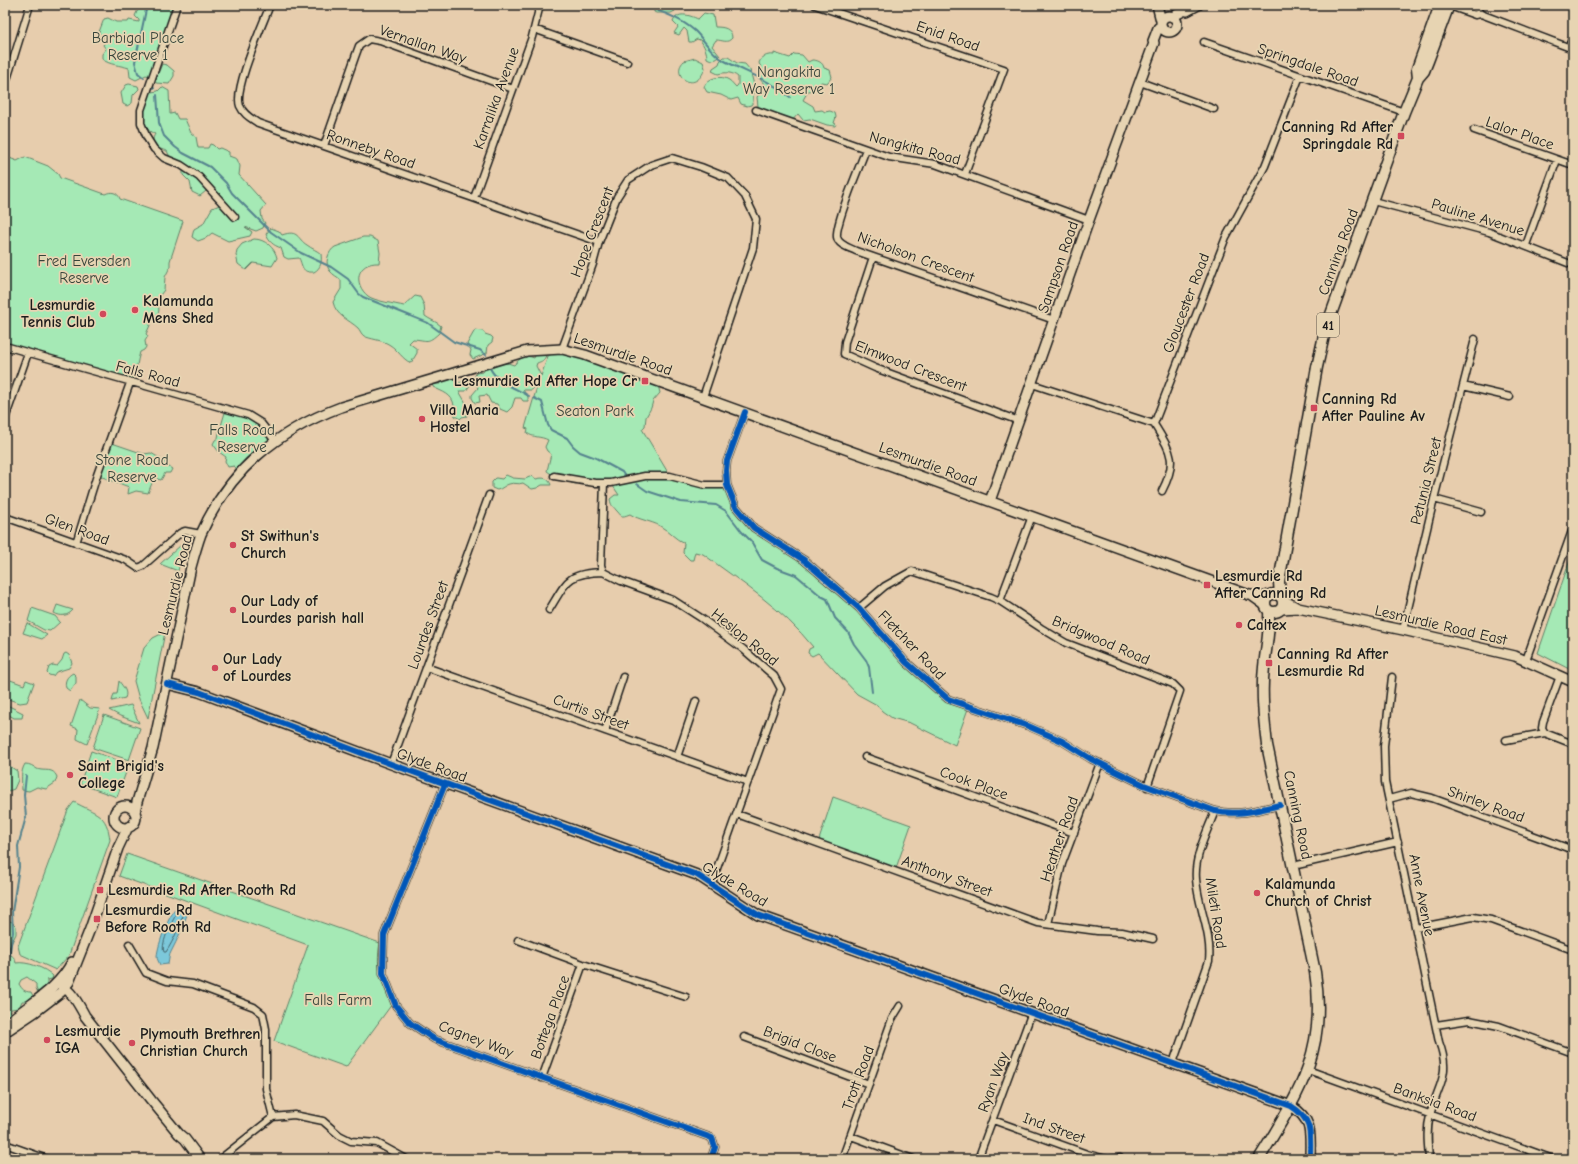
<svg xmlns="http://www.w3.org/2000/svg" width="1578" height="1164" font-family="'Comic Neue',sans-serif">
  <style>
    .green { fill: #a5e9b5; stroke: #608268 }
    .water { fill: #7bc8da; stroke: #55838e }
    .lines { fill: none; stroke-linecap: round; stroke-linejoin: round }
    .shore { stroke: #426168; stroke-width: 1 }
    .stream { stroke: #55838e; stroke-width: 2 }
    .street-casing { stroke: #1c1c1c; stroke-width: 9 }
    .secondary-casing { stroke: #1c1c1c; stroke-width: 12 }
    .primary-casing { stroke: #1c1c1c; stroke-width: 13 }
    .street { stroke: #e7d4b2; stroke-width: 6 }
    .secondary { stroke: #e7d4b2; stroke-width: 9 }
    .primary { stroke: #e7d4b2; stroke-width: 10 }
    .cycleway-casing { stroke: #e7d4b2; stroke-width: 8 }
    .cycleway { stroke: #0057b8; stroke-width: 6 }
    .poi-dot { fill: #d1495b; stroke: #e7d4b2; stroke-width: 1.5 }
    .labels { text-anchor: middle; stroke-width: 3.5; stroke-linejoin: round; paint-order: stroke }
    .shield { fill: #e7d4b2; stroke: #595349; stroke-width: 1 }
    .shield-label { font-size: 14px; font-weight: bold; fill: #1c1c1c }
    .street-label { font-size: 15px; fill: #1c1c1c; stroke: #e7d4b2 }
    .park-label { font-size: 15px; fill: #37453b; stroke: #e7d4b2 }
    .poi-label { font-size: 15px; font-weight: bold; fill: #1c1c1c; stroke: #e7d4b2; text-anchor: start }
  </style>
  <rect width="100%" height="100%" fill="#e7cdad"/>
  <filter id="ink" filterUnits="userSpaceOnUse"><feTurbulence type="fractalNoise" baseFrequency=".025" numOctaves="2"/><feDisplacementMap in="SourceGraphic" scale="8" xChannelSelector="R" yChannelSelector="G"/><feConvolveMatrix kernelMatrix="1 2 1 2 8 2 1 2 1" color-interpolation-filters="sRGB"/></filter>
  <g filter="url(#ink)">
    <path class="green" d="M140 5H177L153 77 146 75 136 80 130 77 129 68C120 65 109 65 102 59V54L106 49 103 45 108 38 104 37 102 39 100 37 99 32 104 19 108 18 116 22H128L129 20 139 22V20L135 16Z
      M654 5H672L675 11 671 13H656L654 12Z
      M704 13 713 15 715 27C723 27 732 28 732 38 727 44 723 40 716 40L712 46 720 56C717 60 712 61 707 58 707 52 704 45 700 40L697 39 692 42H689L687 31 684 28 679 35 674 33 678 27 673 22C677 11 689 15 698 19Z
      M774 53 790 58 794 54 802 55 808 62 812 60C817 60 823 62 824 68L830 70 832 77 827 83 821 82 816 90 808 91 803 100 813 106 815 111 822 110 825 112 830 111 835 113 836 117 834 123 836 124 835 126 827 125 810 119 803 120 798 114 791 122 756 110 758 106 757 97 762 91 764 84 760 79 762 70 759 63C761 57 767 54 774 55Z
      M724 57H728L737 63 745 64 750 70 754 85 753 102 751 105 747 106 741 104 738 98 731 100 721 95 707 92 704 87C707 77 722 75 729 80 732 82 733 84 736 87L738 85V77C732 72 726 72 718 74L712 71 713 68 719 64 720 61Z
      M695 58 703 62 705 68C696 96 669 75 684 61Z
      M162 64 167 65 174 71V76L169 84 156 83 155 81Z
      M129 84 138 86 139 89 133 95 132 103 127 106 123 104 121 93 126 85Z
      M162 87 169 91 170 114 175 113 178 119H185L191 133 196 137 198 148H208L210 144 213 145 217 149 220 148 229 152V156L237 159 240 166 239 175 266 205 261 211 262 219 265 223 263 228 256 231 245 227 252 232 250 236 228 241 212 233 206 238 198 241 192 237 194 229 203 224 212 208 220 205 206 191 200 196 192 192 190 182 183 175V164L170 157 167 151C158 149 149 144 155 134 137 127 142 106 151 92L158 91Z
      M7 157 17 161 25 157 48 166 58 174 60 178 105 194C111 191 118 192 120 199L183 221 170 261V267L165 277 164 290 157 299C159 307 161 314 154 318H151L152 321 146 334 148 336 145 341 146 347 144 350 140 352C137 362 137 370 133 379L5 346V158Z
      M271 228 279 231 282 235C299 229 297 239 307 245 312 249 317 250 321 254 322 262 321 268 314 272 301 273 303 266 299 258L288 259 284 257 281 248C273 245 269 242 266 234Z
      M363 237H370L378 241 380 253 379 263C356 262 353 284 368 296 374 301 396 304 404 306L415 296 420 297 424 305 425 316C430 320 436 321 441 326L439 333C427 344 428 340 413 339L409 343 417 349V353L411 363C402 359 398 350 390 345 383 340 369 339 364 336 361 334 360 330 358 328 348 319 336 316 333 302L341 289V280C338 277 333 275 330 271 324 264 328 251 335 247Z
      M254 239C265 239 275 248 277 258L272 266 253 263 246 270 238 264 236 255 237 250 242 244Z
      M475 330 483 331 485 334 491 336 493 338 492 342 488 345 487 353 473 359 470 355 471 350 467 344Z
      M562 349 658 385 660 393 653 401 651 408 646 417 645 426 642 429 670 476 705 485H727L736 507 754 528 804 560 859 608 906 662 948 699 969 706 955 745 910 723 892 718 882 711 877 705 857 694 818 653 812 656 808 653 809 649 813 647C783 609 742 583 703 554L695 552 693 560H690L683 553 684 543C675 539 669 531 660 526 651 521 639 520 630 514 620 518 622 516 616 510 613 506 611 506 610 499L615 495H619L611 483 586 481 576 484 571 483 568 479 554 476 547 471 551 454 547 451 545 447 548 440C541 436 533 438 527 433L528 429 525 428 537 387 534 386 532 390H523L528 397V401H523L521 398H515L512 407 507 412 500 409 497 404 491 403 487 395 479 396 480 402 475 403 472 398V395L478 388 474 379 476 373 483 372 485 369C499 368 499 359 514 365 520 358 525 354 534 358L536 354 545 353 546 355C544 361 542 361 537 363L536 366 541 376 548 356Z
      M448 378 453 379 460 383 464 380 470 385 466 391H459L466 403 467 416 462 417 460 419 455 416C454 413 455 410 454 406 453 394 442 392 433 387V384H440Z
      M226 409 261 423 275 441 240 473 234 466 228 467 225 461 226 457 219 452 213 444 215 440 218 438 220 427 221 426Z
      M109 442 144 454 151 453 161 459 160 461 166 462V465L172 469 170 473H165L161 480 154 478 148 493 136 491 128 494 129 487 97 475Z
      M506 475 513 478 525 479 532 476 536 479C543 477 549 478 551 485H542L537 488 532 489 523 483C518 485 514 482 509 484 505 485 502 489 497 490L492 488V482L496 478 502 479Z
      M181 545 183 549 178 571 160 564Z
      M1573 551V671L1538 653Z
      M57 605 73 610C68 616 61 617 54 613Z
      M32 608 55 616 60 622 50 631 44 630 28 621Z
      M27 623 47 635 42 639 23 633Z
      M165 632 148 718 139 699 134 681 144 648 153 638Z
      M66 653 69 655 72 663 69 668 56 672 53 676 49 675 47 673 49 667 53 665 57 666 62 660 64 654Z
      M73 673 76 676V683L70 691 66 688C64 681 67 676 73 673Z
      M5 678 24 685 26 680 34 683 27 702 20 703 5 698Z
      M119 681C123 687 128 691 125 698L112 701 114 694H117Z
      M80 700 90 708 100 709 87 744 77 739 78 729 71 726Z
      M5 704 23 713 22 718H14L9 715 5 717Z
      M131 705 139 723 120 716 109 710Z
      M104 715 140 728 129 760 93 748Z
      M91 751 129 764 117 797 80 784Z
      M25 764C30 764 33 766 37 769 45 772 53 767 57 777L55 783 46 789 37 787 29 791 22 790C22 781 20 772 25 764Z
      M8 765 17 771 18 780 14 789 6 792V801L5 803V767Z
      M833 797 911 825 895 871 818 843Z
      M74 802C96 814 107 813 110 840L69 955 56 970 20 954 18 946 68 810Z
      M127 854 380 943C375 969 382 981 392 1004L346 1067 274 1041 308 945 119 876Z
      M5 919 12 922 16 926V934L8 950 5 951Z
      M5 952C11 955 15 956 16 963 26 961 46 968 53 976L52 979 47 980V985L41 993H38L36 988V984L27 977 21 980 19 984C22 989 24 992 31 992L33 996 29 1001H22L19 1008 11 1009 10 1014 5 1017Z"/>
    <path class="water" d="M179 906H185L188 912C183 926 178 939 171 952 169 955 169 960 168 964L160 965C159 962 157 960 157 956 158 945 169 912 179 906Z"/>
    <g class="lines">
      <path class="shore" d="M180 910H182L184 913C179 927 174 940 166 952H164C160 943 173 920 178 911Z"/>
      <path class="stream" d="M643 5C662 12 680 18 695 31 705 41 711 53 723 60 745 72 770 80 790 97
        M144 78 138 73 135 62 147 5
        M153 85 154 88
        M157 95 159 123 164 136 175 147 183 153 210 167 226 183 232 193 271 232 301 253 331 267 348 279 359 294 363 297 428 323 454 342 480 350 486 355
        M490 368C497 383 516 388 529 396
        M534 398 542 402 548 425 551 430 567 438 573 446 580 452 596 458 622 472 624 475
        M637 484 647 491 681 502 716 505 726 511 742 532 751 541 762 560 777 568 796 575 821 596 827 599 835 618 848 632 854 644 866 660 869 667 872 692
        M5 969 8 963 13 932 12 912 19 867 18 846 26 817 24 795 26 776"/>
      <defs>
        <path id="street" d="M177 5 141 110V123L147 138 154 149 164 158 181 165 199 177 235 217
          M270 5C263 24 233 89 240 106 244 115 251 118 258 123L599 242
          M815 5 1004 69 965 174
          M1447 5 1475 15 1481 14
          M1465 5 1477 9 1481 14 1573 49
          M534 29 627 62
          M1204 42 1404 112
          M1569 47 1573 36
          M1140 82 1214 109
          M5 86 30 5
          M756 110 889 157 935 164 1089 220
          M1474 130 1573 165
          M324 146 355 57 359 46 369 39 380 41 513 89
          M866 149C860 166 835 223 837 237 838 245 850 248 856 251L1054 320
          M474 198 532 37 540 5
          M1373 201 1489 232 1573 265
          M1526 245 1557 160
          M873 257 845 342 844 354 875 368 1019 421
          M5 346 248 415 261 423 275 441
          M562 349 593 264 599 242 617 197 628 180 651 165 672 158 701 167 728 178 745 196 756 219 753 248 703 397
          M1032 384 1154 424 1226 237 1265 166 1300 76
          M1463 386 1510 397
          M745 412 727 461 726 471 727 485 736 507 754 528 804 560 859 608 906 662 948 699 1028 726 1062 741 1091 759 1144 785 1215 811C1237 816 1258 810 1280 805
          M5 419 28 353
          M1154 424C1171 452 1178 460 1162 491
          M554 476 595 483H611L645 476H670L705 485H727
          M604 483 601 565 603 572 621 581 673 600 701 618 743 649 774 676 781 689 711 885
          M1434 499 1481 512
          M5 517 126 560 138 568 143 566 180 533 185 531 201 534
          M76 543 97 475 130 383
          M1000 601 1032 516
          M859 608 885 586 912 571 991 597 1000 601 1041 628 1066 643 1173 684 1180 691 1147 787
          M549 610C567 581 567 573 603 572
          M1403 630 1434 499 1475 339
          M1526 660 1573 528
          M426 667 748 782
          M1392 677 1384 746 1385 782 1439 1042C1452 1076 1437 1085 1430 1116 1426 1130 1428 1145 1429 1159
          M605 731 623 677
          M1545 733 1573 744
          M1506 740 1545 733 1542 728 1543 722 1560 676
          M677 757 696 701
          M865 757 1074 833
          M391 764 489 495
          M445 784 384 935 383 973 396 1006 410 1023 434 1039 712 1138 715 1147 711 1159
          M1389 799 1411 793 1432 798 1573 850
          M737 814 1038 923 1097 931 1122 932 1153 939
          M1293 866 1398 842
          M1048 924 1062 864 1100 763
          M1416 928 1473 917 1491 920 1573 950
          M518 940 583 964 686 997
          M129 944 146 973 167 981 193 984 254 1007 263 1014 266 1029V1089L273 1117
          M1436 1025 1469 1020 1499 1026 1573 1053
          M744 1037 869 1084
          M1173 1063 1209 961C1212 933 1198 907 1196 879 1194 856 1207 832 1215 811
          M1308 1070 1553 1159
          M542 1078 583 964
          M993 1120 1087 1154 1106 1159
          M851 1136 913 1159
          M5 1144 47 1159
          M220 1159 273 1117 294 1115 323 1121 339 1135 351 1141 377 1143 406 1159
          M842 1159 892 1019 900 1006
          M978 1159 1032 1012
          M1112 1159 1120 1158"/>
        <path id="secondary" d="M1157 5 1161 21
          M1161 24a8 8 0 1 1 16 0a8 8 0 1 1-16 0Z
          M1172 17 1185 10 1187 11 1198 5
          M990 501 1089 220 1154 43 1153 41 1158 28 1161 26
          M1251 595 1265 605
          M1283 600 1298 608 1403 630 1515 656 1573 682
          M1281 609 1298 608
          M167 684 199 692 391 764 697 875 758 915 1291 1106C1314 1120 1310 1135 1310 1159
          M114 817a11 11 0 1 1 22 0a11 11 0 1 1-22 0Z
          M135 813 137 802 153 748 191 567C194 556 197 545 201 534 229 470 277 431 341 407L527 351 562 349 585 355 1249 595 1267 597
          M58 983C71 990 78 1003 85 1016L151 1100 179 1134 185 1139 200 1159
          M5 1025C28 1004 57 991 72 962
          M5 1032 35 1012 61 992 69 982 90 929 118 848 128 827"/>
        <path id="primary" d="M1418 78 1417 69 1440 5
          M1265 603a9 9 0 1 1 18 0a9 9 0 1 1-18 0Z
          M1280 596 1279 582 1317 367 1325 331 1404 112 1418 78 1424 71 1428 61 1449 5
          M1259 1159C1298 1095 1328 1051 1315 972L1267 745C1264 719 1261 693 1264 667 1266 646 1270 632 1269 611"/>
      </defs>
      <use href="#street" class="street-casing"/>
      <use href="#secondary" class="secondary-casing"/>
      <use href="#primary" class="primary-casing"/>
      <use href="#street" class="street"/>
      <use href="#secondary" class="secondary"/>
      <use href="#primary" class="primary"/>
      <defs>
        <path id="cycleway" d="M745 412 727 461 726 471 727 485 736 507 754 528 804 560 859 608 906 662 948 699 1028 726 1062 741 1091 759 1144 785 1215 811C1237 816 1258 810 1280 805
          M167 684 199 692 391 764 697 875 758 915 1291 1106C1314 1120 1310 1135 1310 1159
          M445 784 384 935 383 973 396 1006 410 1023 434 1039 712 1138 715 1147 711 1159"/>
      </defs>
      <use href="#cycleway" class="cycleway-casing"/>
      <use href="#cycleway" class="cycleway"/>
    </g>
  </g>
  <g class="poi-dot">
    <rect x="1397" y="132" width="8" height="8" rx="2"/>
    <circle cx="135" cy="310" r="4"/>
    <circle cx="103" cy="314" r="4"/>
    <rect x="641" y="377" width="8" height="8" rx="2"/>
    <rect x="1310" y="404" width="8" height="8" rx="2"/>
    <circle cx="422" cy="419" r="4"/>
    <circle cx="233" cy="545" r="4"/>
    <rect x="1203" y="581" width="8" height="8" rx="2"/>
    <circle cx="233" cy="610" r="4"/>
    <circle cx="1239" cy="625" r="4"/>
    <rect x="1265" y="659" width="8" height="8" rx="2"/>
    <circle cx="215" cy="668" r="4"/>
    <circle cx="70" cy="775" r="4"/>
    <rect x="96" y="886" width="8" height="8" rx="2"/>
    <circle cx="1257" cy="893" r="4"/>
    <rect x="93" y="915" width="8" height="8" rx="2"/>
    <circle cx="47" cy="1040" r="4"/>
    <circle cx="132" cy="1043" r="4"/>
  </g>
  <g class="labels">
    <rect class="shield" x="1317" y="313" width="22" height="24" rx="3"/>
    <g class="shield-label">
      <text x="1328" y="330">41</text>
    </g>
    <g class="street-label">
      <text transform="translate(948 36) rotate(19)" y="5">Enid Road</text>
      <text transform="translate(423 44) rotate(19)" y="5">Vernallan Way</text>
      <text transform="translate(1308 65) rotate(19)" y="5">Springdale Road</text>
      <text transform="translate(496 98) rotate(-70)" y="5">Karralika Avenue</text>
      <text transform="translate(1520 133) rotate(20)" y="5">Lalor Place</text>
      <text transform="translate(915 148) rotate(15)" y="5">Nangkita Road</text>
      <text transform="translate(371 149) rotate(19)" y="5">Ronneby Road</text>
      <text transform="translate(1478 217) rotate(17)" y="5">Pauline Avenue</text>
      <text transform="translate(592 232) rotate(-69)" y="5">Hope Crescent</text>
      <text transform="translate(1338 252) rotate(-70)" y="5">Canning Road</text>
      <text transform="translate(916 257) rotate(20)" y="5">Nicholson Crescent</text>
      <text transform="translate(1058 267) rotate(-71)" y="5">Sampson Road</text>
      <text transform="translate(1186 303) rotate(-69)" y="5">Gloucester Road</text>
      <text transform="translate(623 354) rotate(19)" y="5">Lesmurdie Road</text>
      <text transform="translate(911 366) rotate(21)" y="5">Elmwood Crescent</text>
      <text transform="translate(148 374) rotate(15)" y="5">Falls Road</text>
      <text transform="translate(928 464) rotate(20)" y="5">Lesmurdie Road</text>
      <text transform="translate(1426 481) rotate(-76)" y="5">Petunia Street</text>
      <text transform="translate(77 529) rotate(20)" y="5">Glen Road</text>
      <text transform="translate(175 585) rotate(-76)" y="5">Lesmurdie Road</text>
      <text transform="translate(428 625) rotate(-70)" y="5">Lourdes Street</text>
      <text transform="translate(1441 625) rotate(13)" y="5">Lesmurdie Road East</text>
      <text transform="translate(745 637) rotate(39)" y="5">Heslop Road</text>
      <text transform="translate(1101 640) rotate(23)" y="5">Bridgwood Road</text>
      <text transform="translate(912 645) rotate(46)" y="5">Fletcher Road</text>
      <text transform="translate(591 712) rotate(20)" y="5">Curtis Street</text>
      <text transform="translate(432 765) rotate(20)" y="5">Glyde Road</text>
      <text transform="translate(974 783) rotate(20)" y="5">Cook Place</text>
      <text transform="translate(1486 804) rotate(20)" y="5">Shirley Road</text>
      <text transform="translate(1298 815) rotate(78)" y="5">Canning Road</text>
      <text transform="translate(1059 839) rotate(-71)" y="5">Heather Road</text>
      <text transform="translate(947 876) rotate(20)" y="5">Anthony Street</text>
      <text transform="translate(735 884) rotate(31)" y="5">Glyde Road</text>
      <text transform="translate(1422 895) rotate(79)" y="5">Anne Avenue</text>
      <text transform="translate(1216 913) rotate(81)" y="5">Mileti Road</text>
      <text transform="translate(1034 1000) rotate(20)" y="5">Glyde Road</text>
      <text transform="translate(550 1017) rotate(-70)" y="5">Bottega Place</text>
      <text transform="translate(476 1039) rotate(21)" y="5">Cagney Way</text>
      <text transform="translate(800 1044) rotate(21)" y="5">Brigid Close</text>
      <text transform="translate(858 1078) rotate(-70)" y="5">Trott Road</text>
      <text transform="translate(993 1082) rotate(-70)" y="5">Ryan Way</text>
      <text transform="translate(1435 1102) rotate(20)" y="5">Banksia Road</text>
      <text transform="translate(1054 1128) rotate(20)" y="5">Ind Street</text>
    </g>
    <g class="park-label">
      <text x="138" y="43">Barbigal Place<tspan x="138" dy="17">Reserve 1</tspan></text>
      <text x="789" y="77">Nangakita<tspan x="789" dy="17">Way Reserve 1</tspan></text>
      <text x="84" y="266">Fred Eversden<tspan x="84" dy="17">Reserve</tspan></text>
      <text x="595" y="416">Seaton Park</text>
      <text x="242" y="435">Falls Road<tspan x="242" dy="17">Reserve</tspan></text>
      <text x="132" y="465">Stone Road<tspan x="132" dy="17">Reserve</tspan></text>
      <text x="338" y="1005">Falls Farm</text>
    </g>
    <g class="poi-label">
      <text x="1393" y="132" text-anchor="end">Canning Rd After<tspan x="1393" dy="17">Springdale Rd</tspan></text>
      <text x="143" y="306">Kalamunda<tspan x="143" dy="17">Mens Shed</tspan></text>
      <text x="95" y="310" text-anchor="end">Lesmurdie<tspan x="95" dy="17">Tennis Club</tspan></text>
      <text x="637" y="386" text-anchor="end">Lesmurdie Rd After Hope Cr</text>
      <text x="1322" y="404">Canning Rd<tspan x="1322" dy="17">After Pauline Av</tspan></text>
      <text x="430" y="415">Villa Maria<tspan x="430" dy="17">Hostel</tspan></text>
      <text x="241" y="541">St Swithun's<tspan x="241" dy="17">Church</tspan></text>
      <text x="1215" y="581">Lesmurdie Rd<tspan x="1215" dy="17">After Canning Rd</tspan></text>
      <text x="241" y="606">Our Lady of<tspan x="241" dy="17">Lourdes parish hall</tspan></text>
      <text x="1247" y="630">Caltex</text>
      <text x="1277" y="659">Canning Rd After<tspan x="1277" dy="17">Lesmurdie Rd</tspan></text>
      <text x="223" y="664">Our Lady<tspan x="223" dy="17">of Lourdes</tspan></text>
      <text x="78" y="771">Saint Brigid's<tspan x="78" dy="17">College</tspan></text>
      <text x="1265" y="889">Kalamunda<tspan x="1265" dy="17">Church of Christ</tspan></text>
      <text x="108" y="895">Lesmurdie Rd After Rooth Rd</text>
      <text x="105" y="915">Lesmurdie Rd<tspan x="105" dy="17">Before Rooth Rd</tspan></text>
      <text x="55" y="1036">Lesmurdie<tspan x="55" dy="17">IGA</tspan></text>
      <text x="140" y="1039">Plymouth Brethren<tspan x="140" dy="17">Christian Church</tspan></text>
    </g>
  </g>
  <rect width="1578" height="1164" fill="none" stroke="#e7d4b2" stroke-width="20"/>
  <rect x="10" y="10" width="1558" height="1144" fill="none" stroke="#1c1c1c" stroke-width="1.5" filter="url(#ink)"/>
</svg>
